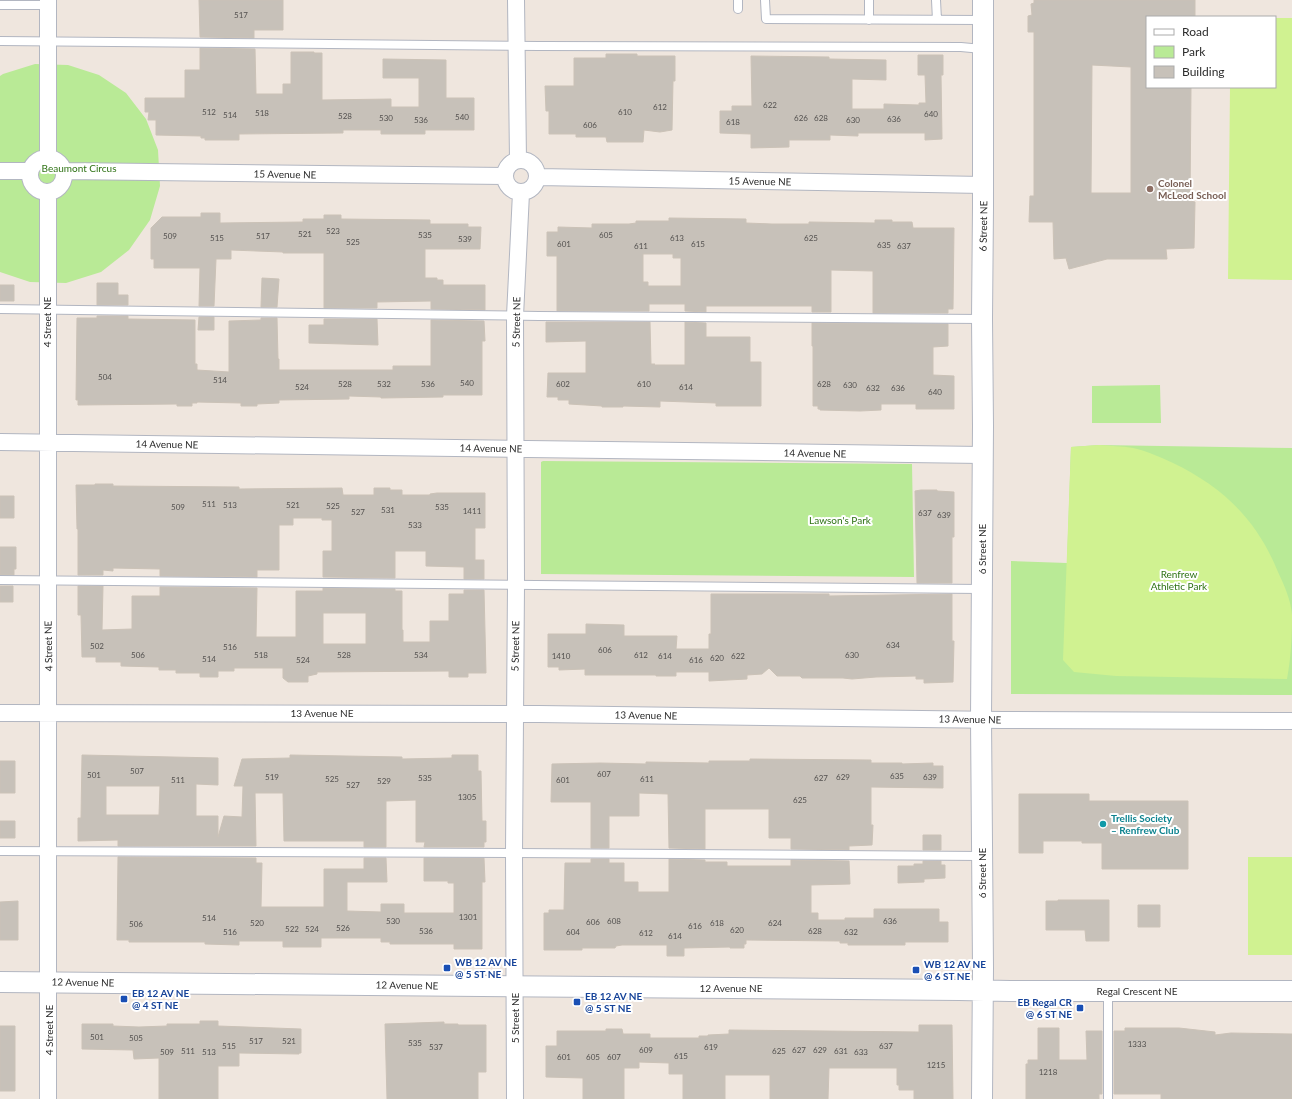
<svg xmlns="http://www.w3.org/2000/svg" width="1292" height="1099" font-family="Lato,sans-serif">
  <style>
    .green { fill: #b9ea96 }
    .pitch { fill: #d0f291 }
    .building { fill: #c7c1b9; stroke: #cbc2b7; fill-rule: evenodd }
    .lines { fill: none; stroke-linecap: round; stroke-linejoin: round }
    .service-casing { stroke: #b2b6c1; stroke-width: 10 }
    .minor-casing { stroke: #b2b6c1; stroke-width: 18 }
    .tertiary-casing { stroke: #b2b6c1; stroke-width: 22 }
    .service { stroke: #fff; stroke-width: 8 }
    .minor { stroke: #fff; stroke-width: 16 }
    .tertiary { stroke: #fff; stroke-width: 20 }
    .education-dot { fill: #8d6e63; stroke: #fff; stroke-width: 1.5 }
    .culture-dot { fill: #0f9aa8; stroke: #fff; stroke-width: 1.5 }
    .transit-dot { fill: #1a4fb4; stroke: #fff; stroke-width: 1.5 }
    .labels { text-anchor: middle; stroke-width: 4; stroke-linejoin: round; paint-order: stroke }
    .number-label { font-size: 8px; fill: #53514f }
    .park-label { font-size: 10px; fill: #2e7214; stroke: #fff }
    .street-label { font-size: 10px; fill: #2c2c2c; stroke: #fff }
    .education-label { font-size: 10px; font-weight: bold; fill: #785e54; stroke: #fff; text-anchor: start }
    .culture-label { font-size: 10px; font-weight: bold; fill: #0d838f; stroke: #fff; text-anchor: start }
    .transit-label { font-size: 10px; font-weight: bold; fill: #164399; stroke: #fff; text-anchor: start }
  </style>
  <rect width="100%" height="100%" fill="#efe6de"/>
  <path class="green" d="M35 64 68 65 99 75 126 93 146 119 158 150 160 186 150 220 129 250 101 272 66 283 30 282 0 272V76L3 74Z
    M1160 385 1161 423H1092V386Z
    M1099 445 1292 448V695L1011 694V561L1067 563 1071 447Z
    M543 461 912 464 914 577 541 574V462Z"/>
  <path class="pitch" d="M1275 18H1292V280L1228 279 1230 87H1275Z
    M1099 445C1110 446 1122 446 1133 448 1147 451 1160 457 1173 463 1223 487 1257 520 1278 572 1284 585 1291 600 1292 615 1292 637 1291 658 1287 679L1116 676 1074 672 1063 660 1071 447Z
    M1248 857H1292V955H1248Z"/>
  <path class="building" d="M199 0H283V30H254V38L200 37Z
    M1034 0H1195V17H1147V87H1191L1190 201 1195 202 1194 248 1166 249 1167 259H1107L1069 269 1066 258 1054 259 1053 222H1029L1030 196H1034V32H1028V16L1032 15 1031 4 1034 3ZM1092 65 1131 67V193H1091Z
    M200 48 255 49 256 94H283V84H291V52H314V53H322V100L391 99V107H419V78H383V59L446 60V98H474V130H425V134H381V130H343V133L239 134V140H205V138H201V136L156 135V120H148L149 112H145V98H185V70H200Z
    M606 54H637V56H675V81H673L672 130 660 132 644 130 643 142H607L606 137H576V134H549V111H546L545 86H574V58H606Z
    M918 55H943V75H941L942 139 925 140V133H858V136L830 135V140H789V147L751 148V134L720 133V111H732V106H752L751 56 829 57V59L886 60V80L852 79V109H884V104L919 105V103H926L925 75H918Z
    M201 213H220V223L303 222V219H324V215H341V219L430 220V224H468V227H481L480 249H425V278H437V280H443V285H485V310L431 309V301L377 302V308H324V253H283V252L231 250V259H216L214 306H199L200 268H154V259H151V228L162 217H201Z
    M669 218 746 219V223L772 224H809V222L875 223V220H892V222H912L913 228H954L953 309H948V313H873V271L831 270V312H812V306H706V312L685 311V304H649V311H557V256H547V232H558V227L592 228V224H629L636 223V221H669ZM643 254H673V258H681V286H648V282H643Z
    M262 278 279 279 277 307H261Z
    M97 283H118V295H128V305H97Z
    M0 285H14V301H0Z
    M97 316H128V319L195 320V364H197V370L229 372V321L261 320V318H277L278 359H279V370H393V366H431V320L484 321 485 341H482V395H443V397L381 398V397L349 396V399L279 400V403L257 404V406H241V403L197 402V403H192V406H177V404L78 405V400H76L77 318H97Z
    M199 317H214V330H198Z
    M324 319H377L378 345 309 343V325H324Z
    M546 322H650L651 364H655L654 365H685V322L706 323V337H750V362H761V406H716V403L660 401V407L623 406V407H602V406L569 404V400H558V397H547L548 373H586V341L546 342Z
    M812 323 948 324V346L933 347V375L954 376V409H916V404H881V410L860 411 820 410V409H818V406H813V346H812Z
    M95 484H113V486L239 487V489L342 488 343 495H374V488H390V490H402V495H430V494L437 493H485V528H475V560H484V579H464V567L426 566V551H395V578L323 577V551H332V520H322V518H293V525H279V570H257V577L160 576V569L113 568V571L103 570V575H78V529H77L76 485H95Z
    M921 490H937V491L954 492V537H952V583H917L915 491Z
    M0 496H14V518H0Z
    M0 547H16V569H14V575H0Z
    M0 586H13V602H0Z
    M78 586H103L102 630 132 629V596H160V587L257 588 256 637H296V591H323V588L395 589V591H402V630H403V642H430V621H449V594H464V590H484L486 673H468V677H449V671L317 672V674L308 676V682H288L283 678V668H234V671H218V677H200V673H176V670H159V667L121 666V662H96V657H82L81 615H78ZM323 613H366V644H323Z
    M711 594H829V596L952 594V641H954L953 682 924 683V679H916V676L876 677 852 679 843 678H802L800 676H777L769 668 762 674 747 675V679L709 681V672H676V676H656V675H585V669L559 670V667H548V634H586V624L624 625V636H677L676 649H709V634H711Z
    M82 755 218 758V785L196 784V816H218V837L224 816 242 817 243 786H234L242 759 290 758V755L402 757V759L452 758V755H478V771H481L482 821H486V842H484V847H424L425 842H416V800L386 801V847H364V841H284L283 793H255L256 846H118V840L78 841V818H81ZM106 786H160L159 815H106Z
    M750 759 871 760V763H902V764L933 763V766H943V788L871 787V825H873L872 845 849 846V850L791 849V838H769V809H705V849L669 848 668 794 639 793V816H609V848H591V802H551L552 764 600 763 646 764V762L709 763V761H750Z
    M0 761H15V793H0Z
    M1019 794H1089V801H1188V869H1102V843H1082V841H1043V853H1019Z
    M0 821H15V838H0Z
    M923 835H941V850H923Z
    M118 857 256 858V863H262L261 907H324V869H364V858H386L387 882H347V911L381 912V904H404V913H454V883H448V881H424V858H484L485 882H482V949H454V944H390V942H381V938H321V947H283V941H239V945L205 944V942H129V940H117Z
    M591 859H609V863H624V882H638V892H669V859L705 860V862H727V866H791V860L849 861 850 884 811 885V913H818V920H845V918H874V909H939V922H948V942H905V945H848V943H840V941L746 940V944H744V948H730V947L684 948V956H667V945H622L616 946 615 948H582V950H544V913H549V910H564L565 863H591Z
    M923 861H941V865H945V878L924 879V882L898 883V866H914V864H923Z
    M1058 900H1109V941H1086L1085 930H1046V901H1058Z
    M18 901V940H0V902Z
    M1138 905H1160V927H1138Z
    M200 1021H218V1026L301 1029V1053H299V1054L239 1053V1066H218V1099H159V1058L134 1059 133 1050 82 1049V1024H113V1026L139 1027 167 1026V1024H200Z
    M444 1022V1024H458V1025H486V1072H478V1099H387L385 1024Z
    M919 1025H952L953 1099H914V1090H899V1085H897V1068H829L828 1099H770V1075H725V1099H683V1074H669V1063L639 1062V1068H624V1099H583V1078L546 1077V1046H557V1031H606V1029H622L623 1034H650V1038H699V1036H708V1035L729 1034V1030L919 1032Z
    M0 1026H15V1091H0Z
    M1038 1028H1059V1060H1087L1086 1031H1102V1094H1099V1099H1026V1064H1028V1060H1038Z
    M1125 1028H1179L1215 1032V1035L1231 1033 1292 1034V1099H1161V1094H1114V1031H1125Z"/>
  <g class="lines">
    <defs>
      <path id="service" d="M738 0V9
        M765 0 766 19 982 20
        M869 0V20
        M936 0 937 20
        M0 5H48
        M0 41 539 46 961 47 982 49
        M0 309 539 316 982 319
        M0 580 981 589
        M0 851 514 853 981 856
        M1108 1099V991"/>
      <path id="minor" d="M516 0 518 160
        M30 175a17 17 0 1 1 34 0a17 17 0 1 1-34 0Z
        M48 158V0
        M505 176a16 16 0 1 1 32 0a16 16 0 1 1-32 0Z
        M0 171H30
        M65 171 505 176
        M538 177 983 185
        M48 193V1099
        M0 442 982 455
        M0 713 539 714 1002 720 1292 721
        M515 1099 514 853 516 585 515 316 521 193"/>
      <path id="tertiary" d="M0 982 959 990 1010 991H1292
        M982 1099 983 967 981 719 983 426 982 319 983 207V0"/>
    </defs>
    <use href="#service" class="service-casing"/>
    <use href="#minor" class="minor-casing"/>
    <use href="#tertiary" class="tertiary-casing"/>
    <use href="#service" class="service"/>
    <use href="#minor" class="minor"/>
    <use href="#tertiary" class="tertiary"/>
  </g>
  <circle class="education-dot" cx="1150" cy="189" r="4"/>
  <circle class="culture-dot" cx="1103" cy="824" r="4"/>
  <g class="transit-dot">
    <rect x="443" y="964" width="8" height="8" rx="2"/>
    <rect x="912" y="966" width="8" height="8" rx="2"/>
    <rect x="120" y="995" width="8" height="8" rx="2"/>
    <rect x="573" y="998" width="8" height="8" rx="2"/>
    <rect x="1076" y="1004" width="8" height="8" rx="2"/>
  </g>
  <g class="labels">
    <g class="number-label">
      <text x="241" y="18">517</text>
      <text x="770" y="108">622</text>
      <text x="660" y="110">612</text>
      <text x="209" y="115">512</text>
      <text x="625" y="115">610</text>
      <text x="262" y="116">518</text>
      <text x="931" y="117">640</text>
      <text x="230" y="118">514</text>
      <text x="345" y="119">528</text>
      <text x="462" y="120">540</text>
      <text x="386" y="121">530</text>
      <text x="801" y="121">626</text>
      <text x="821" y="121">628</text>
      <text x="894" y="122">636</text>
      <text x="421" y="123">536</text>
      <text x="853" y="123">630</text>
      <text x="733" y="125">618</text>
      <text x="590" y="128">606</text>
      <text x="333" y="234">523</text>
      <text x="305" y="237">521</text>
      <text x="425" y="238">535</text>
      <text x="606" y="238">605</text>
      <text x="170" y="239">509</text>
      <text x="263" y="239">517</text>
      <text x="217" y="241">515</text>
      <text x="677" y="241">613</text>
      <text x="811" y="241">625</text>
      <text x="465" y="242">539</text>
      <text x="353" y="245">525</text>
      <text x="564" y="247">601</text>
      <text x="698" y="247">615</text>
      <text x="884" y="248">635</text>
      <text x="641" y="249">611</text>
      <text x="904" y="249">637</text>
      <text x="105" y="380">504</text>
      <text x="220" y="383">514</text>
      <text x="467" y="386">540</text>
      <text x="345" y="387">528</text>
      <text x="384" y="387">532</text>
      <text x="428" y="387">536</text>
      <text x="563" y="387">602</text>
      <text x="644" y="387">610</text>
      <text x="824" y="387">628</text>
      <text x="850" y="388">630</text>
      <text x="302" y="390">524</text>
      <text x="686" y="390">614</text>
      <text x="873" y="391">632</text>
      <text x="898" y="391">636</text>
      <text x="935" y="395">640</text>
      <text x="209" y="507">511</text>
      <text x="230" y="508">513</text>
      <text x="293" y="508">521</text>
      <text x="333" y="509">525</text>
      <text x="178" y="510">509</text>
      <text x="442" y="510">535</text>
      <text x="388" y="513">531</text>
      <text x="472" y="514">1411</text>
      <text x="358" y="515">527</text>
      <text x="925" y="516">637</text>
      <text x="944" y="518">639</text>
      <text x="415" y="528">533</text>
      <text x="893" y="648">634</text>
      <text x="97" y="649">502</text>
      <text x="230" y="650">516</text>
      <text x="605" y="653">606</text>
      <text x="138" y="658">506</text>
      <text x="261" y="658">518</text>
      <text x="344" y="658">528</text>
      <text x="421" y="658">534</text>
      <text x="641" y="658">612</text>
      <text x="852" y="658">630</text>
      <text x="561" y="659">1410</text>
      <text x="665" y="659">614</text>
      <text x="738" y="659">622</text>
      <text x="717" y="661">620</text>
      <text x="209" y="662">514</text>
      <text x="303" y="663">524</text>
      <text x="696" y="663">616</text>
      <text x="137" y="774">507</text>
      <text x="604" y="777">607</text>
      <text x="94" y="778">501</text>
      <text x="897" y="779">635</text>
      <text x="272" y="780">519</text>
      <text x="843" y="780">629</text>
      <text x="930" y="780">639</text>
      <text x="425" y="781">535</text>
      <text x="821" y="781">627</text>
      <text x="332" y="782">525</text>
      <text x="647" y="782">611</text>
      <text x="178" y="783">511</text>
      <text x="563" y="783">601</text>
      <text x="384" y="784">529</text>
      <text x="353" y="788">527</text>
      <text x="467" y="800">1305</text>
      <text x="800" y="803">625</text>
      <text x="468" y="920">1301</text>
      <text x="209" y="921">514</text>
      <text x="393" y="924">530</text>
      <text x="614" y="924">608</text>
      <text x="890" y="924">636</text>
      <text x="593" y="925">606</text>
      <text x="257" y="926">520</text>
      <text x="717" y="926">618</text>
      <text x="775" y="926">624</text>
      <text x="136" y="927">506</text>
      <text x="695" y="929">616</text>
      <text x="343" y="931">526</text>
      <text x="292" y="932">522</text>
      <text x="312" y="932">524</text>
      <text x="737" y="933">620</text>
      <text x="426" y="934">536</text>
      <text x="815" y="934">628</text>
      <text x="230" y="935">516</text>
      <text x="573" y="935">604</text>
      <text x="851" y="935">632</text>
      <text x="646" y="936">612</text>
      <text x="675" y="939">614</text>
      <text x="97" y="1040">501</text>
      <text x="136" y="1041">505</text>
      <text x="256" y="1044">517</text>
      <text x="289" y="1044">521</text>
      <text x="415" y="1046">535</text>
      <text x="1137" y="1047">1333</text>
      <text x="229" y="1049">515</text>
      <text x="886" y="1049">637</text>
      <text x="436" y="1050">537</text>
      <text x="711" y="1050">619</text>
      <text x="646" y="1053">609</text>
      <text x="799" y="1053">627</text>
      <text x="820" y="1053">629</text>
      <text x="188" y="1054">511</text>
      <text x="779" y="1054">625</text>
      <text x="841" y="1054">631</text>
      <text x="167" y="1055">509</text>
      <text x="209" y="1055">513</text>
      <text x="861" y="1055">633</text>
      <text x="681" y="1059">615</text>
      <text x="564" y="1060">601</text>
      <text x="593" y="1060">605</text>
      <text x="614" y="1060">607</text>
      <text x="936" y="1068">1215</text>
      <text x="1048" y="1075">1218</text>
    </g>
    <g class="park-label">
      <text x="79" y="172">Beaumont Circus</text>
      <text x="840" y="524">Lawson's Park</text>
      <text x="1179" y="578">Renfrew<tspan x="1179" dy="12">Athletic Park</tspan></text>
    </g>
    <g class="street-label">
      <text transform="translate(285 174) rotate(1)" y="4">15 Avenue NE</text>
      <text transform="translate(760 181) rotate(1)" y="4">15 Avenue NE</text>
      <text transform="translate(983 226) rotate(-89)" y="4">6 Street NE</text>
      <text transform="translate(47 322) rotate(-90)" y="4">4 Street NE</text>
      <text transform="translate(516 322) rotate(-89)" y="4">5 Street NE</text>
      <text transform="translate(167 444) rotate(1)" y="4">14 Avenue NE</text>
      <text transform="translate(491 448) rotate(1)" y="4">14 Avenue NE</text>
      <text transform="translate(815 453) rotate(1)" y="4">14 Avenue NE</text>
      <text transform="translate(982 549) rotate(-90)" y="4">6 Street NE</text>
      <text transform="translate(48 646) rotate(-91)" y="4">4 Street NE</text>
      <text transform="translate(515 646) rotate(-89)" y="4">5 Street NE</text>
      <text x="322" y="717">13 Avenue NE</text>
      <text transform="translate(646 715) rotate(1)" y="4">13 Avenue NE</text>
      <text transform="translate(970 719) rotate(1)" y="4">13 Avenue NE</text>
      <text transform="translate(982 873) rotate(-90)" y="4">6 Street NE</text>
      <text transform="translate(83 982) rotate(1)" y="4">12 Avenue NE</text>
      <text transform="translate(407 985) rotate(1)" y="4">12 Avenue NE</text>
      <text x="731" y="992">12 Avenue NE</text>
      <text x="1137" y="995">Regal Crescent NE</text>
      <text transform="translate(515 1018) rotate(-90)" y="4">5 Street NE</text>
      <text transform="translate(49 1030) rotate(-90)" y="4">4 Street NE</text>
    </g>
    <g class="education-label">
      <text x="1158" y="187">Colonel<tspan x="1158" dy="12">McLeod School</tspan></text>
    </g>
    <g class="culture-label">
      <text x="1111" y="822">Trellis Society<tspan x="1111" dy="12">– Renfrew Club</tspan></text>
    </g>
    <g class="transit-label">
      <text x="455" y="966">WB 12 AV NE<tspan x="455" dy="12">@ 5 ST NE</tspan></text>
      <text x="924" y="968">WB 12 AV NE<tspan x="924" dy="12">@ 6 ST NE</tspan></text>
      <text x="132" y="997">EB 12 AV NE<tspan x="132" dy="12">@ 4 ST NE</tspan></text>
      <text x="585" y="1000">EB 12 AV NE<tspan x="585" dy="12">@ 5 ST NE</tspan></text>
      <text x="1072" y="1006" text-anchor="end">EB Regal CR<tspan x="1072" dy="12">@ 6 ST NE</tspan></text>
    </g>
  </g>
  <rect x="1146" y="16" width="130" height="72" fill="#ffffff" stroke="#ababab"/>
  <rect x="1154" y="29" width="20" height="6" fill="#ffffff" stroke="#ababab"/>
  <text x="1182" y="36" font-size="12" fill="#2c2c2c">Road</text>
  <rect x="1154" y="46" width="20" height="12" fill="#b9ea96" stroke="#ababab"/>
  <text x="1182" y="56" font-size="12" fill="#2c2c2c">Park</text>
  <rect x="1154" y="66" width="20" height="12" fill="#c7c1b9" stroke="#ababab"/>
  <text x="1182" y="76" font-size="12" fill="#2c2c2c">Building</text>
</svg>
